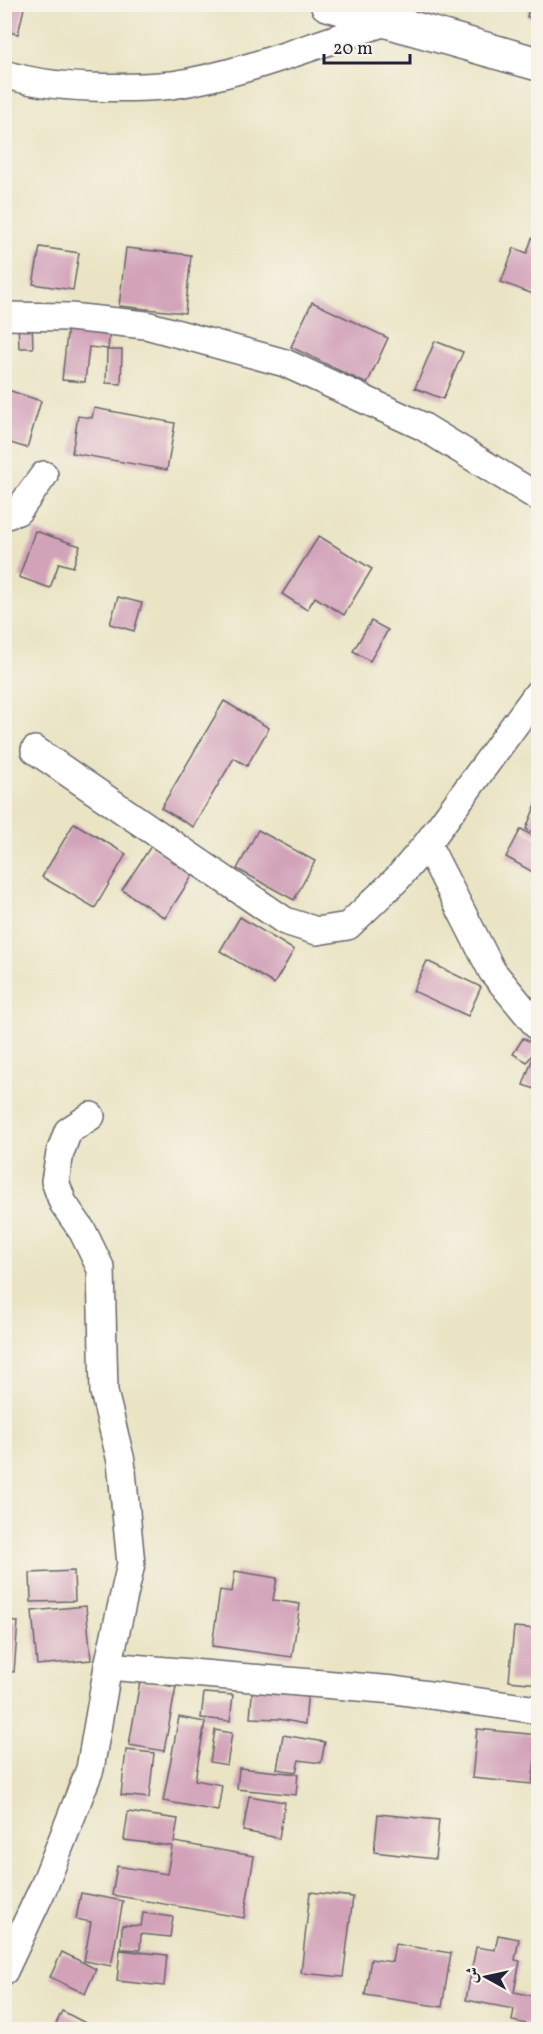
<svg xmlns="http://www.w3.org/2000/svg" width="543" height="2034" font-family="Vollkorn,Amiri,serif">
<rect width="100%" height="100%" fill="#f7f3e8"/>
<filter id="ink" filterUnits="userSpaceOnUse"><feTurbulence type="fractalNoise" baseFrequency=".0167" numOctaves="2"/><feDisplacementMap in="SourceGraphic" scale="12" xChannelSelector="R" yChannelSelector="G"/><feConvolveMatrix kernelMatrix="1 2 1 2 8 2 1 2 1" color-interpolation-filters="sRGB"/></filter>
<filter id="wash" filterUnits="userSpaceOnUse"><feTurbulence type="fractalNoise" baseFrequency=".008" numOctaves="4" result="noise"/><feDisplacementMap in="SourceGraphic" scale="24" xChannelSelector="R" yChannelSelector="G"/><feGaussianBlur stdDeviation="1.35" result="paint"/><feColorMatrix in="noise" values="0 0 0 0 0 0 0 0 0 0 0 0 0 0 0 0 0 1.4 0 .05"/><feComposite in="paint" operator="in"/></filter>
<g filter="url(#wash)">
<rect width="100%" height="100%" fill="#eae4c5"/>
<g id="blocks">
<g fill="#d2a2b9">
<path d="M4 4H25L18 34 4 31Z"/>
<path d="M530 4H538V19L527 17Z"/>
<path d="M532 238 538 240V296L501 282 514 248 527 253Z"/>
<path d="M40 247 79 253 73 290 33 284Z"/>
<path d="M126 248 191 255 185 313 119 306Z"/>
<path d="M312 302 388 338 367 384 291 347Z"/>
<path d="M32 319 33 348H19L18 320Z"/>
<path d="M68 325 110 330 108 349 89 347 85 382 62 380Z"/>
<path d="M435 341 463 352 443 399 415 388Z"/>
<path d="M107 350H122L121 384 106 383Z"/>
<path d="M5 389 41 401 27 448 4 441Z"/>
<path d="M94 408 175 423 167 470 72 453 78 416 92 418Z"/>
<path d="M35 531 80 546 73 567 59 563 50 588 19 577Z"/>
<path d="M319 536 372 569 344 615 315 597 307 610 282 594Z"/>
<path d="M118 597 142 603 134 631 110 624Z"/>
<path d="M371 621 388 630 370 661 353 651Z"/>
<path d="M224 701 269 728 247 766 234 758 193 827 161 808Z"/>
<path d="M538 799V835L526 829Z"/>
<path d="M74 823 126 854 95 908 42 877Z"/>
<path d="M521 829 538 839V875L506 857Z"/>
<path d="M258 830 315 861 294 900 237 869Z"/>
<path d="M151 846 193 875 165 918 122 890Z"/>
<path d="M240 917 294 950 274 984 220 951Z"/>
<path d="M427 961 481 987 468 1016 413 991Z"/>
<path d="M523 1038 538 1046V1090L523 1085 536 1049 527 1062 513 1054Z"/>
<path d="M74 1571 75 1601 31 1602 30 1573Z"/>
<path d="M235 1571 277 1578 273 1600 300 1604 292 1657 212 1646 220 1590 232 1592Z"/>
<path d="M86 1606 91 1660 37 1665 32 1611Z"/>
<path d="M4 1621 18 1622 14 1672 4 1671Z"/>
<path d="M514 1627 537 1629 535 1647H538V1684L509 1681Z"/>
<path d="M140 1681 176 1687 164 1751 129 1745Z"/>
<path d="M253 1684 308 1689 305 1724 279 1719 250 1718Z"/>
<path d="M204 1693 233 1695 230 1721 201 1718Z"/>
<path d="M179 1717 205 1722 195 1780 222 1785 218 1811 163 1801Z"/>
<path d="M477 1729 538 1735 532 1784 472 1778Z"/>
<path d="M215 1730 232 1733 227 1765 210 1762Z"/>
<path d="M283 1735 325 1742 321 1763 299 1760 296 1772 277 1769Z"/>
<path d="M126 1750 154 1753 149 1798 121 1795Z"/>
<path d="M239 1768 298 1774 296 1795 237 1789Z"/>
<path d="M249 1796 285 1802 279 1838 243 1831Z"/>
<path d="M128 1812 178 1819 174 1842 254 1856 244 1918 112 1895 117 1866 167 1874 172 1846 124 1840Z"/>
<path d="M378 1814 439 1820 435 1859 374 1852Z"/>
<path d="M310 1892 353 1897 343 1977 301 1973Z"/>
<path d="M81 1893 123 1901 111 1966 84 1961 91 1922 76 1919Z"/>
<path d="M143 1913 173 1917 170 1937 141 1934 140 1950 121 1949 122 1925 141 1926Z"/>
<path d="M498 1935 519 1939 515 1960 520 1961 514 1992 538 1997V2026L512 2021 514 2009 466 2000 476 1947 495 1950Z"/>
<path d="M395 1944 451 1953 442 2007 365 1995 371 1959 392 1962Z"/>
<path d="M120 1950 167 1955 164 1986 117 1981Z"/>
<path d="M62 1952 96 1969 85 1994 50 1977Z"/>
<path d="M62 2011 99 2030H53Z"/>
</g>
</g>
</g>
<g filter="url(#ink)">
<use href="#blocks" fill-opacity="0" stroke="#68666b" stroke-width="1.5"/>
<g fill="none" stroke-linecap="round" stroke-linejoin="round">
<g stroke="#68666b" stroke-width="30">
<g id="street">
<path d="M4 74C33 83 60 86 90 87 117 88 145 88 172 85 243 74 317 44 386 22"/>
<path d="M4 316 70 317 146 325 285 363 422 426 538 497"/>
<path d="M4 516 18 511 44 475"/>
<path d="M35 750 285 921 317 931 348 926 397 879 427 844 538 693"/>
<path d="M427 844 492 971 538 1027"/>
<path d="M108 1666 394 1690 538 1710"/>
<path d="M4 1971 44 1886 90 1769 108 1666 131 1564 121 1461 104 1392 101 1269 83 1232 63 1203 55 1181 60 1153 68 1131 91 1116"/>
</g>
</g>
<g stroke="#68666b" stroke-width="36">
<path id="secondary" d="M327 4 538 64"/>
</g>
<use href="#street" stroke="#fff" stroke-width="27"/>
<use href="#secondary" stroke="#fff" stroke-width="33"/>
</g>
</g>
<rect width="543" height="2034" fill="none" stroke="#f7f3e8" stroke-width="24"/>
<g transform="translate(486 1977) rotate(278)" stroke="#f7f3e8" stroke-width="4.5" paint-order="stroke">
<path d="M0-4.5L10 22L0 15L-10 22Z" fill="#22223b"/>
<text y="-9" font-size="16" font-weight="bold" text-anchor="middle" fill="#22223b">ش</text>
</g>
<path d="M324 54v9h86v-9" fill="none" stroke="#22223b" stroke-width="3"/>
<text x="333" y="54" font-size="18" fill="#22223b" stroke="#f7f3e8" stroke-width="4.5" paint-order="stroke">20 m</text>
</svg>
